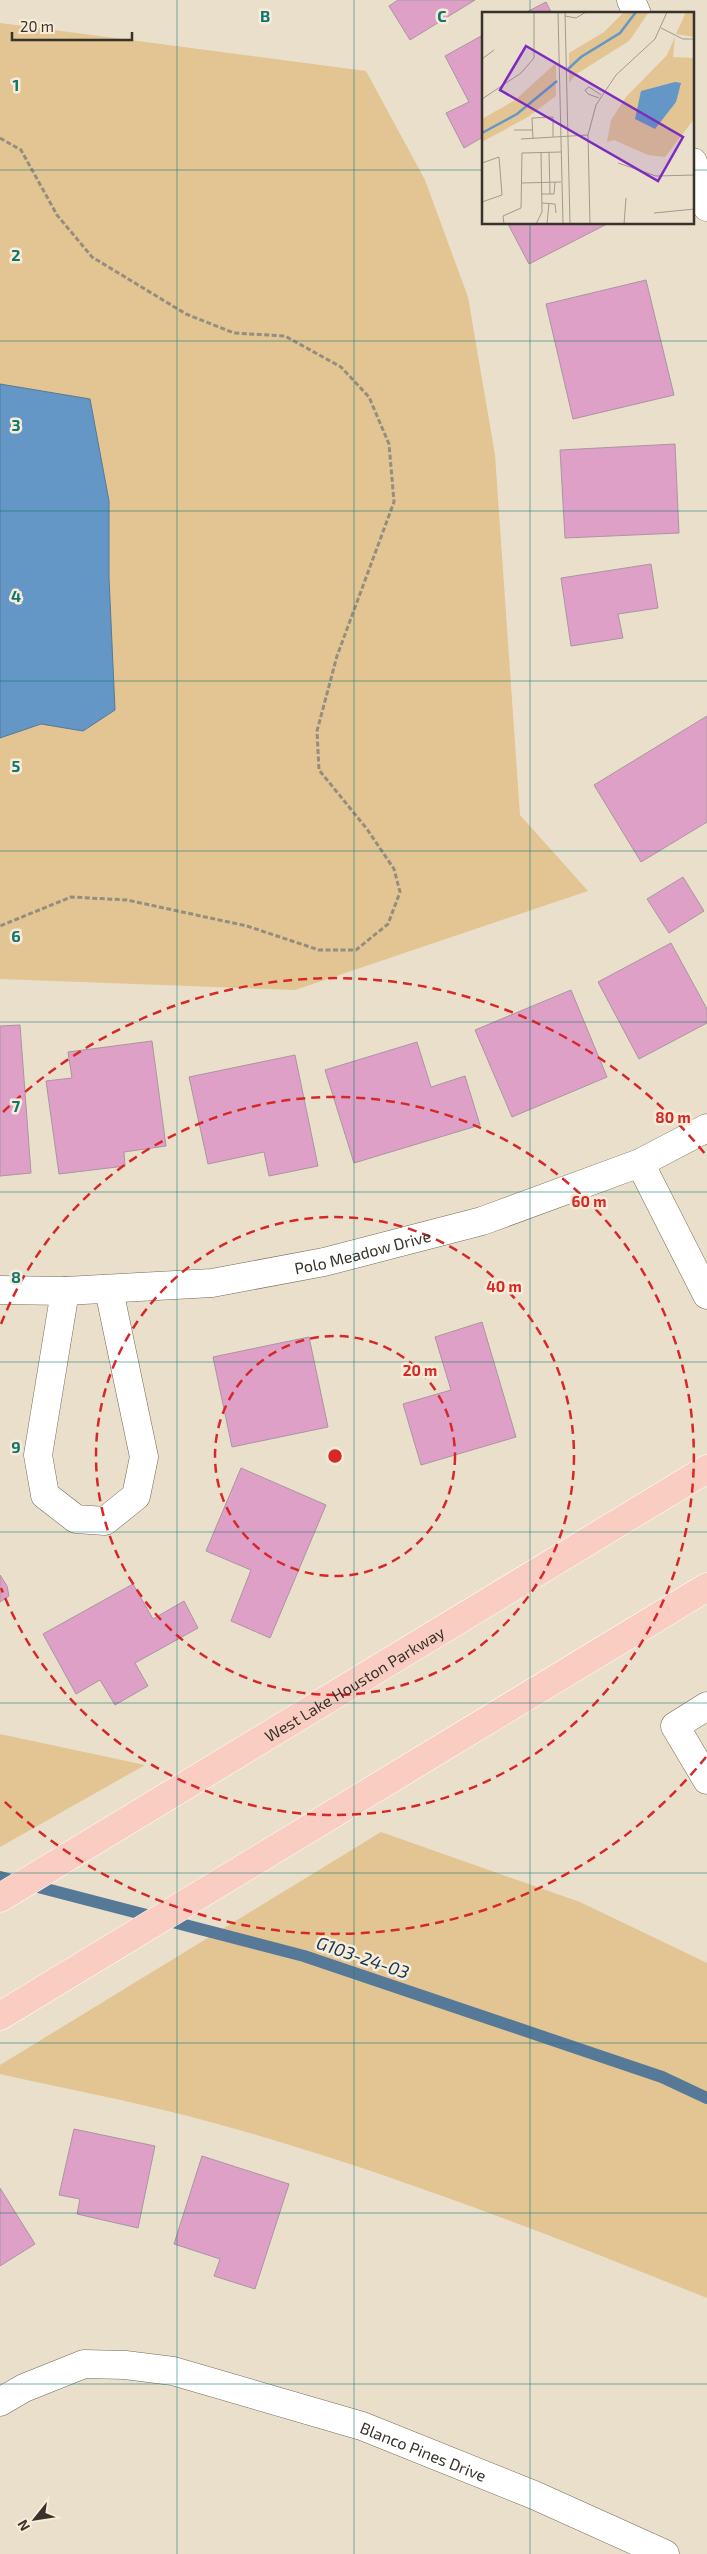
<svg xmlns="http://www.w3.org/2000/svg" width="707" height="2554" font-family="'Exo 2',sans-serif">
<rect width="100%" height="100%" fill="#eadfcb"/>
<g fill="#e2c592">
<path d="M0 23 366 71 425 180 468 297 495 455 520 815 588 891 295 990 0 979Z"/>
<path d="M0 1734 145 1765 0 1847Z"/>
<path d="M381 1832 580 1902 707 1963V2298C537 2230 365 2162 188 2116 126 2100 62 2088 0 2074V2065Z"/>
</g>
<path fill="#6497c6" stroke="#567998" d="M0 384 90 399 109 501V578L115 710 83 731 41 724 0 738Z"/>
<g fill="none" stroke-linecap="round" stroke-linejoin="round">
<path stroke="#567998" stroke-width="12" d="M0 1877 304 1956 662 2077 707 2098"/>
</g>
<g fill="#dfa0c7" stroke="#aa95a1">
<path d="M398 0H475L410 40 389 6Z"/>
<path d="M546 2 552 14H523Z"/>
<path d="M483 35V137L464 148 446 113 469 102 445 56Z"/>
<path d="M508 224H607L529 264Z"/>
<path d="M646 280 674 395 573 419 546 304Z"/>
<path d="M675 444 679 533 565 538 560 450Z"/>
<path d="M651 564 658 608 618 614 623 638 571 646 561 578Z"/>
<path d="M707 716V822L641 862 594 785Z"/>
<path d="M683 877 704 911 669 933 647 899Z"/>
<path d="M671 943 707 1009V1023L639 1059 598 982Z"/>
<path d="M571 990 607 1077 512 1117 475 1030Z"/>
<path d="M20 1025 31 1173 0 1176V1026Z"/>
<path d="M152 1041 166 1146 124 1152 125 1166 59 1174 46 1081 72 1078 68 1052Z"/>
<path d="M417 1042 431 1087 465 1076 480 1125 354 1163 325 1070Z"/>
<path d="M295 1055 318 1166 269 1176 264 1152 208 1164 189 1077Z"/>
<path d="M482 1322 516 1437 421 1465 403 1404 451 1390 435 1337Z"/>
<path d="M309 1337 328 1427 232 1447 213 1357Z"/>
<path d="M241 1468 326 1505 270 1638 231 1621 251 1570 206 1551Z"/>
<path d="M0 1575 7 1586 9 1596 0 1602Z"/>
<path d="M133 1584 153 1619 184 1601 198 1628 135 1663 148 1686 115 1705 100 1680 76 1694 43 1634Z"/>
<path d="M74 2129 155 2146 138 2228 77 2214 80 2199 59 2195Z"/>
<path d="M202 2156 289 2184 255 2289 214 2276 220 2259 174 2244Z"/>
<path d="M0 2188 35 2244 0 2266Z"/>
</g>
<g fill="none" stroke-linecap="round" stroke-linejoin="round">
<g stroke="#756b59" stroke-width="29">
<g id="minor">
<path d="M631 0 637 14"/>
<path d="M693 162 707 207"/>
<path d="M640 1163 707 1295"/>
<path id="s1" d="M0 1290 65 1291 212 1283 324 1262 482 1221 640 1163 707 1128"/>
<path d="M65 1291 38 1455 45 1495 76 1519 105 1521 136 1496 144 1457 109 1290"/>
<path d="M707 1706 675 1726 707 1780"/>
<path id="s2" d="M0 2402 24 2388 84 2364 125 2365 173 2371 362 2426 534 2495 665 2554"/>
</g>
</g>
<g stroke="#fff" stroke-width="29">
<g id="major">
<path id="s3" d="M0 1898 707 1469"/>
<path d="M0 2016 707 1587"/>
</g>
</g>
<path stroke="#958d7f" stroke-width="3" stroke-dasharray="5 2.5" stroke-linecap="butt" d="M0 138 21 150 57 215 92 257 186 314 234 333 285 336 341 367 369 397 389 444 394 502 337 656 317 731 319 770 367 829 394 869 400 892 388 924 356 950H319L247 926 127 900 71 897 0 926"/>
<use href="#minor" stroke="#fff" stroke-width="28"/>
<use href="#major" stroke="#facdc3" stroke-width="28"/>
</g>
<path fill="none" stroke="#0f766e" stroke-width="1" stroke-opacity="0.55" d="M177 0V2554M354 0V2554M530 0V14M0 170H483M693 170H707M530 224V2554M0 341H707M0 511H707M0 681H707M0 851H707M0 1022H707M0 1192H707M0 1362H707M0 1532H707M0 1703H707M0 1873H707M0 2043H707M0 2213H707M0 2384H707"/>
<g fill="none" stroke="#d62828" stroke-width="2.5" stroke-dasharray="9 6">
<circle cx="335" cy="1456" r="120"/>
<circle cx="335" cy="1456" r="239"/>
<path d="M1 1324A359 359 0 1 1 1 1588"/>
<path d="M706 1757A478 478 0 0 1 3 1800M3 1112A478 478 0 0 1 706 1155"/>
</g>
<g text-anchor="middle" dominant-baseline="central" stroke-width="5" stroke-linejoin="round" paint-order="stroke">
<g font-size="16" fill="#37332b" stroke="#f8ecd8">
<text stroke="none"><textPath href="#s1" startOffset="366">Polo Meadow Drive</textPath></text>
<text stroke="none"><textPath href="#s3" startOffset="414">West Lake Houston Parkway</textPath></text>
<text stroke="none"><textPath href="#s2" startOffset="445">Blanco Pines Drive</textPath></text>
</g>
<g font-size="18" font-style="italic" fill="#113859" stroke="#f8ecd8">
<text transform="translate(363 1957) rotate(19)">G103-24-03</text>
</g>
</g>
<g transform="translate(482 12)">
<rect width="212" height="212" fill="#eadfcb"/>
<path d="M142 0H167L147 29 96 61 87 71V41L122 20ZM204 0H212V25L194 22ZM193 25 191 45 212 46V107L183 145 166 143 132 128 125 130 129 108 144 85 185 43ZM74 51V84L46 105 0 130V107L33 88Z" fill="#e2c592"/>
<path d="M193 70 199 71 194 90 173 117 153 107 159 79Z" fill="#6497c6"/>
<path fill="none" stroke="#6497c6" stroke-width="2.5" d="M86 57 99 45 138 21 154 0M0 121 35 102 75 69"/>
<path fill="none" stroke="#a29a8b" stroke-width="1" d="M76 0 81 212M83 0 88 212M83 4 94 6 104 0M179 16 201 27H213M0 47 12 38M117 86 106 82 103 78 107 75 119 83M0 87 39 61 52 46V0M32 118H51M39 127 106 123M51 127 50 106 71 105V125M67 140 68 182M0 151 17 145 20 183 0 190M136 151 174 164 213 163M39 171 79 170M59 182H72L73 170M60 191 73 192 74 201M172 201 213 197M22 212 21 204 39 196 40 141 79 140M54 212 60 200 59 140M65 212 67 191M108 212 106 123 114 93 134 63 173 27 185 0M142 212 144 186"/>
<path fill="#7b2cbf" fill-opacity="0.15" stroke="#7b2cbf" stroke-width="2.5" d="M44 34 201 125 176 169 18 78Z"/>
<rect width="212" height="212" fill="none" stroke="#37332b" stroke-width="2.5"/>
</g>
<g font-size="16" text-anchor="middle" font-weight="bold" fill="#0f766e" stroke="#f8ecd8" stroke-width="5" stroke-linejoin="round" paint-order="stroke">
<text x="265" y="22">B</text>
<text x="442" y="22">C</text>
<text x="16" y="91">1</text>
<text x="16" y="261">2</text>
<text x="16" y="431">3</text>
<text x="16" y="602">4</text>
<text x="16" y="772">5</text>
<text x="16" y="942">6</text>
<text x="16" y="1112">7</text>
<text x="16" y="1283">8</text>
<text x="16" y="1453">9</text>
</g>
<circle cx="335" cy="1456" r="8" fill="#d62828" stroke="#f8ecd8" stroke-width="2.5"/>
<g font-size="15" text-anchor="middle" font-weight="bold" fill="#d62828" stroke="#f8ecd8" stroke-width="5" stroke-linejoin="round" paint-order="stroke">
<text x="673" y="1123">80 m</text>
<text x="589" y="1207">60 m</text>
<text x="504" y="1292">40 m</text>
<text x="420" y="1376">20 m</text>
</g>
<g transform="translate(35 2519) rotate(240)" stroke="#f8ecd8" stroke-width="4" paint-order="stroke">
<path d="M0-4L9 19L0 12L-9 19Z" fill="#37332b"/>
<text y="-8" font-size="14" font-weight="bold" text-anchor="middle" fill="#37332b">N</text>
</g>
<path d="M12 32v8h120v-8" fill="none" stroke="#37332b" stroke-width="2.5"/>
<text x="20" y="32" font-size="15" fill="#37332b" stroke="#f8ecd8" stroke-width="4" paint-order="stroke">20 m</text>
</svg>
